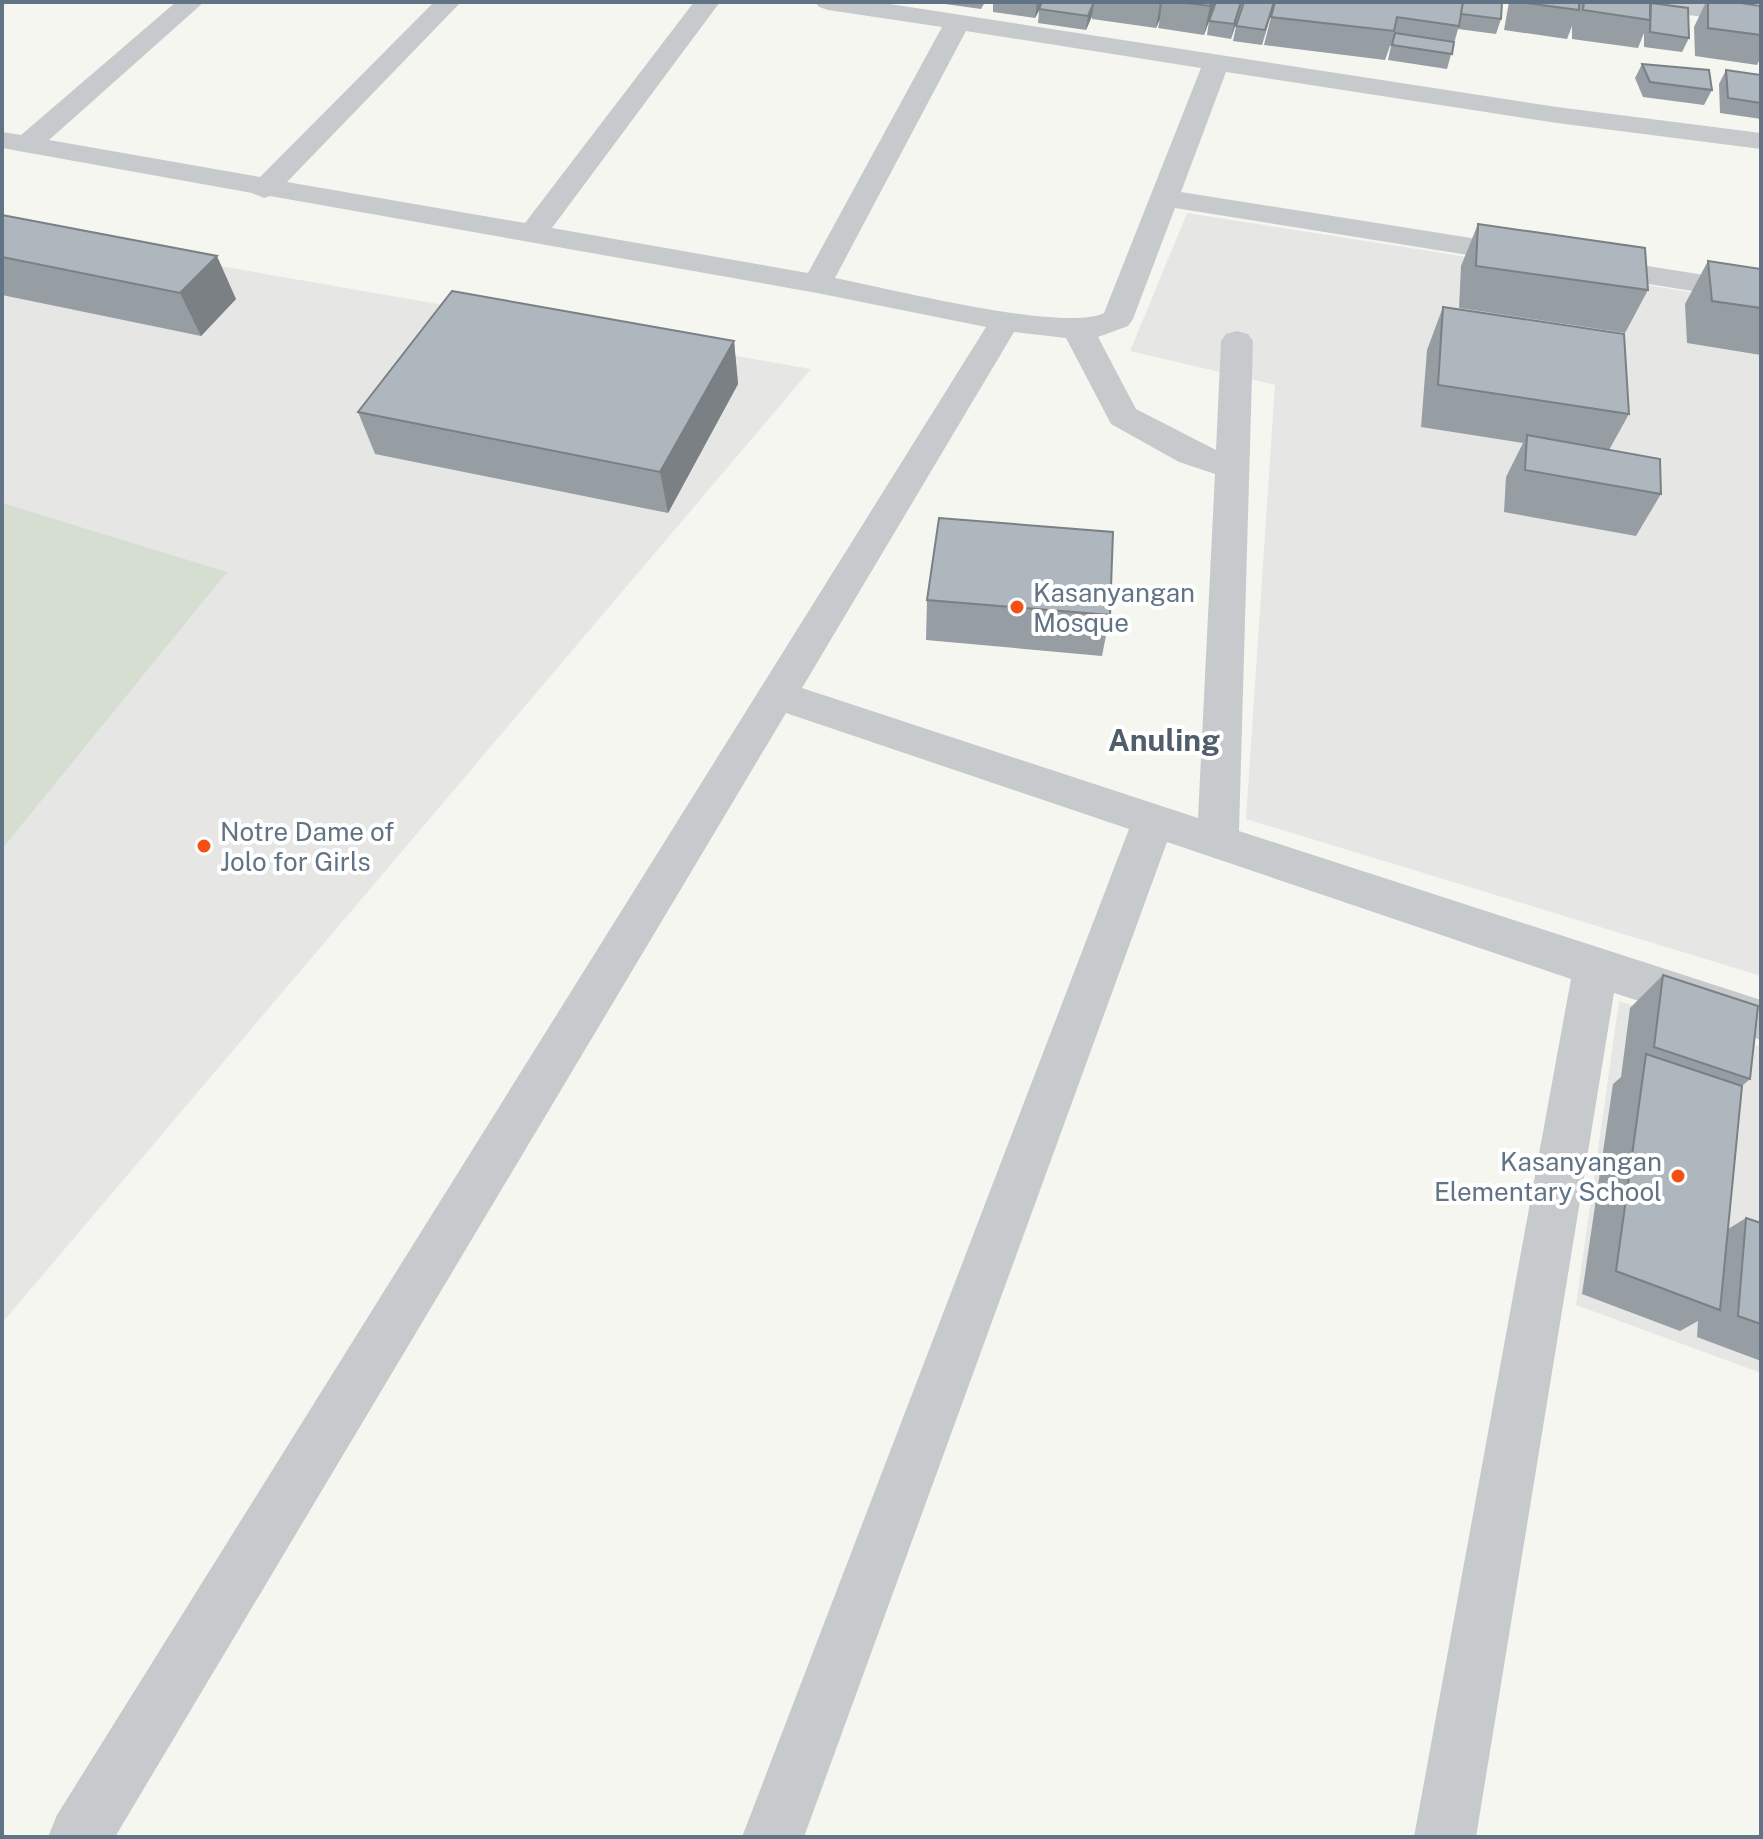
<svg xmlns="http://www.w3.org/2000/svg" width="1763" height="1839" font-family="'Public Sans',sans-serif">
<rect width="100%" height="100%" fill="#f6f6f1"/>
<g fill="#e6e7e5">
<path d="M1187 213 1761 303V976L1246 819 1275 385 1130 351Z"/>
<path d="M2 228 811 369 2 1323Z"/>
<path d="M1619 1001 1761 1047V1373L1576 1305Z"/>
</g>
<path fill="#d6ded2" d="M2 503 227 572 2 849Z"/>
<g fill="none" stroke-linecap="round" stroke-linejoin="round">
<g fill="#c7cacd" fill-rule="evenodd">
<path d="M176 2H204L49 140 260 177 434 2H461L287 182 525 223 694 2H720L552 228 808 273 942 27 828 10 819 7 815 2H877L1557 107 1761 133V149L1557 123 1226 72 1181 192 1761 284V302L1175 208 1133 319 1128 326 1098 337 1136 409 1216 450 1221 341 1226 334 1237 331 1248 334 1253 341 1239 831 1761 1000V1040L1614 993 1476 1837H1414L1571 979 1167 842 804 1837H742L1129 829 786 713 115 1837H48L57 1815 986 327 817 293 270 196 264 198 252 193 2 148V132L21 135ZM966 31 1201 68 1104 313C1064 333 887 288 835 278ZM1014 332 1066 338 1111 424 1179 462 1215 474 1198 818 802 688Z"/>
<path d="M1635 2H1709L1761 8V24L1648 10 1639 7Z"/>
</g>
</g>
<g fill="#969da3">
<path d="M931 2H985L981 9Z"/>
<path d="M993 2H1216L1204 35 1158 28 1160 19 1156 28 1092 19V16L1086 30 1038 23 1039 11 1035 18 993 12Z"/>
<path d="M1243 2 1231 39 1207 35 1209 21Z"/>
<path d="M1502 2 1501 19 1496 34 1458 29 1447 69 1388 60 1391 46H1390L1385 60 1264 45 1271 17Z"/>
<path d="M1509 2H1650L1689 38 1682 52 1644 47V33L1638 48 1572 39V26L1567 39 1504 30Z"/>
<path d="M1706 2H1734L1761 6V71L1760 59 1757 65 1695 56 1694 27Z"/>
<path d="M1273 9 1262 45 1233 41 1236 26Z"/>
<path d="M1642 64 1712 90 1704 105 1643 97 1635 78Z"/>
<path d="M1726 70 1761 75V119L1720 113 1719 84Z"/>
<path d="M2 215 236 299 201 336 2 295Z"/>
<path d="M1478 224 1648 290 1625 333 1459 308 1461 266Z"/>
<path d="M1708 261 1761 269V355L1687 343 1685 304Z"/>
<path d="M1443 307 1629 414 1609 450 1661 494 1636 536 1504 512 1506 477 1523 443 1421 427 1427 350Z"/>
<path d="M734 341 738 384 668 513 375 454 358 412Z"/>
<path d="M927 600 1110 615 1102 656 926 640Z"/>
<path d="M1663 975 1750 1079 1742 1086 1728 1229 1746 1218 1761 1223V1361L1697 1337 1698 1321 1680 1331 1582 1294 1613 1084 1621 1077 1630 1008Z"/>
</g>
<g fill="#7a8084">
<path d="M1037 2H1042V4L1035 18Z"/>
<path d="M1094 2 1092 16 1086 30 1088 16Z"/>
<path d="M1160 2H1162L1160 19 1156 28Z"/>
<path d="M1211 2H1216L1204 35 1210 6Z"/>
<path d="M1241 2H1243L1242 3 1231 39 1234 24Z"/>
<path d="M217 256 236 299 201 336 180 293Z"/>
<path d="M734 341 738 384 668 513 660 472Z"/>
</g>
<g fill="#aeb7bd" stroke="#7a8084" stroke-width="2">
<path d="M1042 2H1094L1088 16 1039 9Z"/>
<path d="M1179 2H1211L1210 6Z"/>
<path d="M1216 2H1241L1234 24 1209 21Z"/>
<path d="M1244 2H1274L1265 30 1236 26Z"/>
<path d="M1275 2H1463L1459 26 1397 17 1394 31 1271 17Z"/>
<path d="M1463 2H1502L1501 19 1461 14Z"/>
<path d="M1518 2H1579V10Z"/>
<path d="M1584 2H1650V20L1583 10Z"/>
<path d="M1708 2H1734L1761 6V35L1708 28Z"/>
<path d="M1651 3 1688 8 1689 38 1650 32Z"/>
<path d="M1395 33 1454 42 1452 54 1392 45Z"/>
<path d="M1642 64 1709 70 1712 90 1650 82Z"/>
<path d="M1726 70 1761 75V103L1728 98Z"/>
<path d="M2 215 217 256 180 293 2 257Z"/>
<path d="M1478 224 1645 248 1648 290 1476 266Z"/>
<path d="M1708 261 1761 269V308L1712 301Z"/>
<path d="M452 291 734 341 660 472 358 412Z"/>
<path d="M1443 307 1624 334 1629 414 1438 385Z"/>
<path d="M1527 435 1660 459 1661 494 1525 470Z"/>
<path d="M939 518 1113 532 1110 615 927 600Z"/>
<path d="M1663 975 1758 1006 1750 1079 1654 1047Z"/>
<path d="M1646 1054 1742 1086 1720 1310 1616 1271Z"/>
<path d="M1746 1218 1761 1223V1324L1738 1316Z"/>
</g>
<g fill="#f54f11" stroke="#fff" stroke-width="3">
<circle cx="1017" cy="607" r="8"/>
<circle cx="204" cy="846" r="8"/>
<circle cx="1678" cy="1176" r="8"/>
</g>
<g text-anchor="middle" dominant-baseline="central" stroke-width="8" stroke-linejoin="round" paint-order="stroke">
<g font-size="26" fill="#617486" stroke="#fff" text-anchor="start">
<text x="1033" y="592">Kasanyangan<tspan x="1033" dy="30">Mosque</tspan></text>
<text x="220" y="831">Notre Dame of<tspan x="220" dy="30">Jolo for Girls</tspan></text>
<text x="1662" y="1161" text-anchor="end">Kasanyangan<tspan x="1662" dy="30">Elementary School</tspan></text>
</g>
<g font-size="30" font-weight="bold" fill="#505d6a" stroke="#fff">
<text x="1164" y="740">Anuling</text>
</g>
</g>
<rect width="1763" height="1839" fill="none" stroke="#617486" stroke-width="8"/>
</svg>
